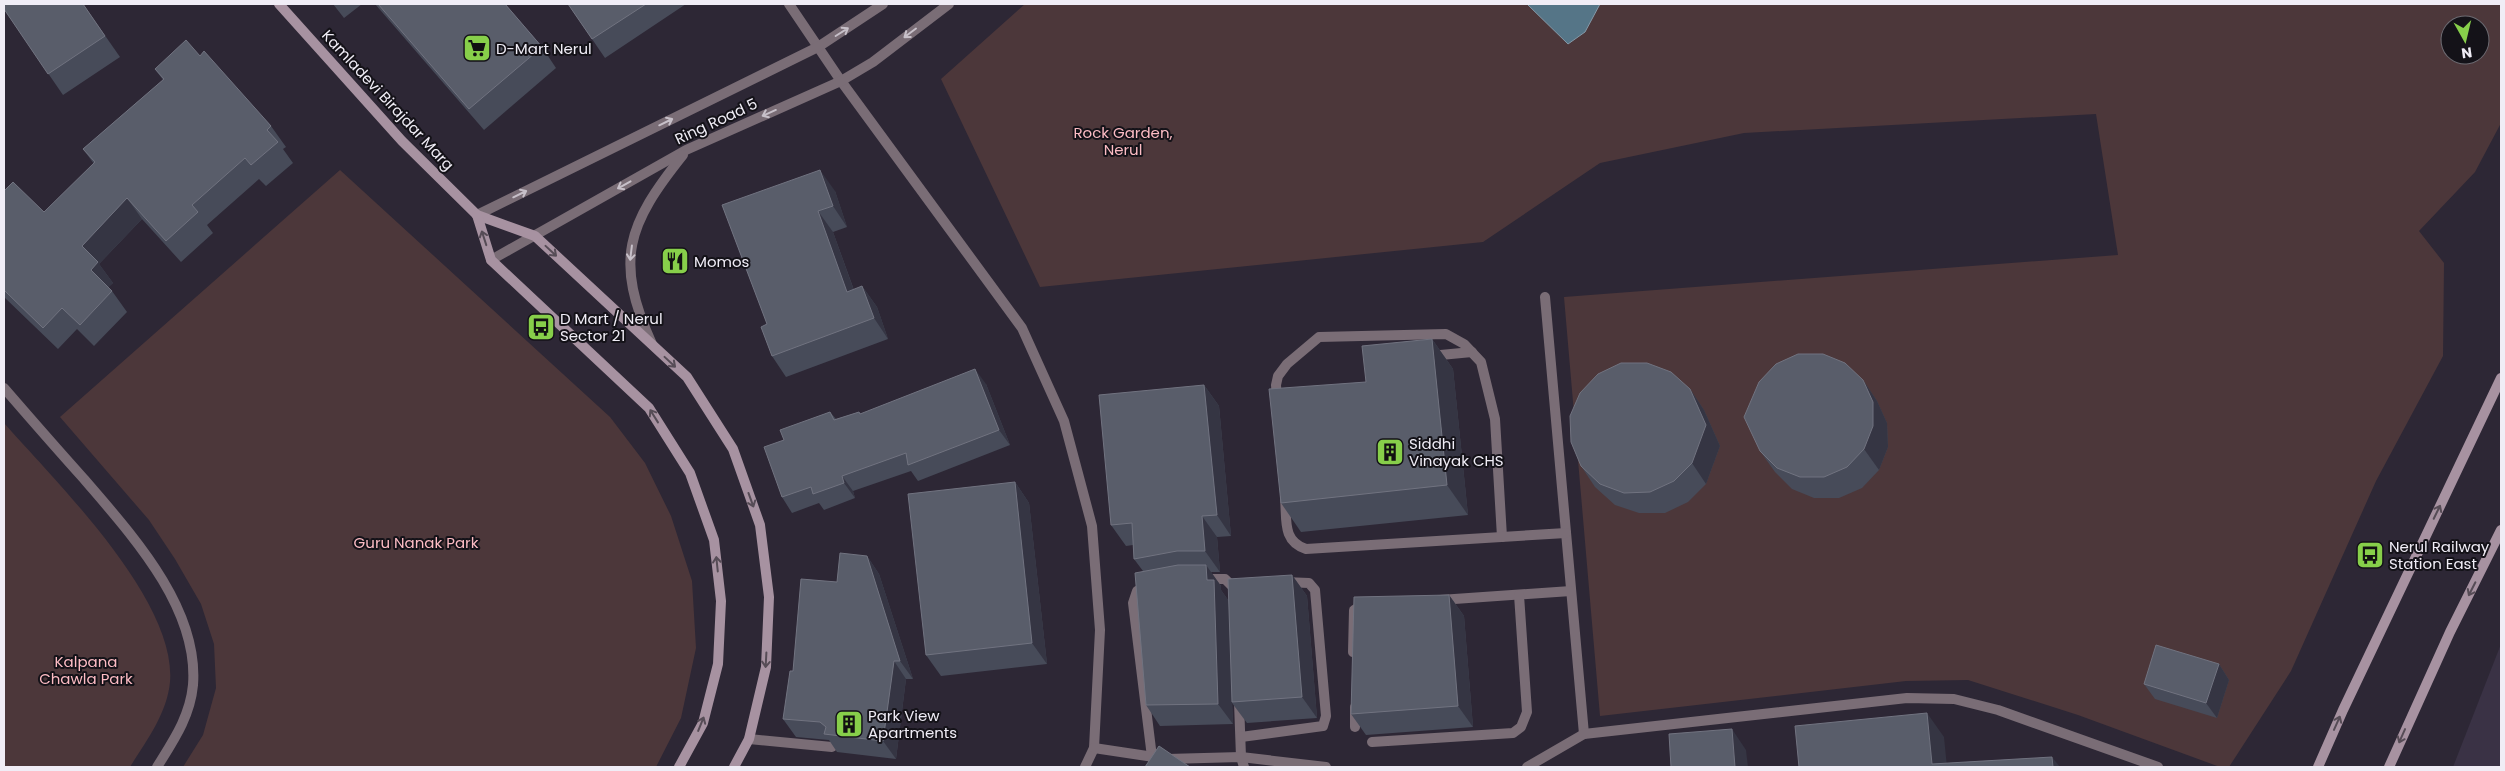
<svg xmlns="http://www.w3.org/2000/svg" width="2505" height="771" font-family="Poppins,sans-serif">
<rect width="100%" height="100%" fill="#2d2735"/>
<path fill="#3a3245" d="M2501 644V767H2453Z"/>
<g fill="#4c373a" fill-rule="evenodd">
<path d="M1025 4H2501V123L2475 172 2419 231 2444 263 2443 356 2376 481 2291 671 2229 767H2220L2078 715 1968 680 1906 681 1600 716 1564 297 2118 255 2096 114 1744 133 1600 163 1483 242 1040 287 941 79ZM2450 25H2480V55H2450Z"/>
<path d="M340 170 610 417 645 463 671 516 692 581 696 648 681 718 656 767H183L203 735 216 688 214 644 201 604 175 559 149 520 60 417Z"/>
<path d="M4 423C56 482 177 600 170 682 167 714 146 741 130 767H4Z"/>
</g>
<path fill="#557587" stroke="#8499a8" d="M1527 4H1600L1585 32 1568 44Z"/>
<g fill="none" stroke-linecap="round" stroke-linejoin="round">
<g stroke="#7a6d76" stroke-width="10">
<path d="M789 4 841 81 1022 328 1064 421 1092 526 1100 630 1094 748 1085 767"/>
<path d="M477 215 818 47 883 4"/>
<path d="M491 260 686 150 841 81 873 62 949 4"/>
<path d="M1545 297 1584 734"/>
<path d="M652 344C614 260 627 225 683 155"/>
<path d="M1430 356 1472 352"/>
<path d="M4 388C30 418 57 449 84 479 131 534 199 607 193 685 190 717 173 741 157 767"/>
<path d="M1277 401 1276 385 1278 376 1287 364 1319 337 1446 334 1464 344 1481 362 1495 419 1502 537"/>
<path d="M1285 498C1287 520 1282 541 1306 549L1566 533"/>
<path d="M1204 579H1225L1235 589 1238 588"/>
<path d="M1149 585 1137 591 1133 603 1152 757"/>
<path d="M1440 600 1571 591"/>
<path d="M1353 652 1354 610 1361 606"/>
<path d="M1239 702 1241 757 1244 767"/>
<path d="M1355 707V727"/>
<path d="M1241 737 1323 726 1326 716 1315 590 1309 583 1284 582"/>
<path d="M749 739 832 747"/>
<path d="M1372 742 1513 733 1521 727 1527 712 1519 595"/>
<path d="M1094 748 1167 759 1241 757 1326 767"/>
<path d="M1527 767 1584 734 1907 698 1954 699 1998 710 2158 767"/>
</g>
<g stroke="#a792a1" stroke-width="10">
<path d="M279 4 402 141 477 215 535 236 687 377 733 449 760 525 769 597 766 667 749 739 734 767"/>
<path d="M477 215 491 260 649 408 690 473 714 540 721 601 718 664 703 723 679 767"/>
<path d="M2318 767 2343 710 2501 378"/>
<path d="M2389 767 2450 632 2501 530"/>
</g>
</g>
<g fill="#474b59">
<path d="M83 4 120 57 63 95 4 9Z"/>
<path d="M333 4H362L344 18Z"/>
<path d="M375 4H505L542 47 556 68 484 130Z"/>
<path d="M568 4H686L605 58Z"/>
<path d="M200 56 271 126 286 147 283 149 293 163 266 186 259 179 207 225 213 233 181 262 142 219 99 264 113 283 108 287 112 291 127 312 94 346 77 329 58 349 4 297V191L44 212 94 164 83 149 163 80 155 69Z"/>
<path d="M835 191 847 227 833 232 854 290 862 286 877 307 888 339 786 377 772 356 767 324 722 205Z"/>
<path d="M1432 339 1453 369 1468 515 1301 532 1281 503 1366 382Z"/>
<path d="M1863 380 1877 401 1887 423 1888 447 1879 470 1862 488 1839 498H1814L1792 489 1775 472 1760 451Z"/>
<path d="M986 384 1010 445 918 481 911 471 853 491 855 498 824 510 819 503 792 513 782 497 784 440 830 412 836 419 859 412 861 414Z"/>
<path d="M1204 385 1219 406 1231 536 1217 537 1220 572H1211L1221 586V590L1228 600 1292 575 1307 596 1317 718 1247 723 1232 703 1233 724 1160 726 1146 705 1143 571 1134 559 1133 545 1126 546 1111 525Z"/>
<path d="M1690 389 1704 410 1720 446 1706 484 1688 502 1665 513H1639L1615 505 1595 487 1581 466Z"/>
<path d="M1015 482 1029 503 1047 664 941 676 926 655Z"/>
<path d="M867 556 879 574 913 679H906L896 759 837 752 829 740 796 737 783 719 793 671 837 582Z"/>
<path d="M1449 595 1464 616 1473 727 1366 735 1351 714Z"/>
<path d="M2219 664 2229 680 2217 718 2155 699 2144 684Z"/>
</g>
<g fill="#353543">
<path d="M820 170 835 191 847 227 833 206Z"/>
<path d="M127 198 142 219 99 264 113 283 105 291 91 270 82 246Z"/>
<path d="M818 211 833 232 862 313 847 292Z"/>
<path d="M862 286 877 307 888 339 874 318Z"/>
<path d="M1432 339 1453 369 1468 515 1447 485Z"/>
<path d="M975 369 986 384 1010 445 999 430Z"/>
<path d="M1863 380 1877 401 1887 423 1888 447 1879 470 1864 449Z"/>
<path d="M1204 385 1219 406 1231 536 1217 515Z"/>
<path d="M1690 389 1704 410 1720 446 1706 484 1692 463Z"/>
<path d="M842 476 853 491 855 498 844 483Z"/>
<path d="M1015 482 1029 503 1047 664 1032 643Z"/>
<path d="M1202 516 1217 537 1220 572 1205 551Z"/>
<path d="M867 556 879 574 913 679 900 661Z"/>
<path d="M1206 565 1221 586V590L1229 601 1233 724 1218 704Z"/>
<path d="M1292 575 1307 596 1317 718 1302 697Z"/>
<path d="M1449 595 1464 616 1473 727 1458 706Z"/>
<path d="M894 661 906 679 896 759 883 741Z"/>
<path d="M2219 664 2229 680 2217 718 2206 703Z"/>
<path d="M1927 713 1944 737 1947 767 1932 764Z"/>
<path d="M1732 729 1746 750 1748 767H1735Z"/>
<path d="M2052 757 2060 767H2053Z"/>
</g>
<g fill="#595d6a" stroke="#717380">
<path d="M4 4H83L105 36 48 74 4 9Z"/>
<path d="M378 4H505L542 47 469 109Z"/>
<path d="M568 4H646L592 39Z"/>
<path d="M186 40 200 56 204 51 271 126 267 130 278 142 251 165 245 158 192 205 198 212 166 241 127 198 82 246 98 262 91 270 112 291 80 325 62 308 43 328 4 290V191L13 182 44 212 95 162 83 149 164 79 155 69Z"/>
<path d="M820 170 833 206 818 211 847 292 862 286 874 318 772 356 761 327 767 324 722 205Z"/>
<path d="M1432 339 1447 485 1281 503 1269 389 1366 382 1362 346Z"/>
<path d="M1798 354H1823L1845 363 1863 380 1873 402V426L1864 449 1847 467 1824 477H1800L1777 468 1760 451 1744 417 1759 382 1776 364Z"/>
<path d="M1621 363H1647L1671 372 1690 389 1706 425 1692 463 1674 481 1650 492 1624 493 1600 484 1581 466 1571 442 1570 416 1580 393 1598 374Z"/>
<path d="M975 369 999 430 908 465 906 453 842 476 844 483 813 494 811 487 782 497 764 447 784 440 780 430 830 412 834 420 859 412 860 414Z"/>
<path d="M1204 385 1217 515 1202 516 1205 551H1177L1134 559 1132 523 1111 525 1099 395Z"/>
<path d="M1015 482 1032 643 926 655 908 494Z"/>
<path d="M840 553 867 556 900 661H894L883 741 824 734 826 727 820 722 783 719 790 671H793L801 579 837 582Z"/>
<path d="M1178 565H1206L1207 580H1214L1218 704 1146 705 1135 573Z"/>
<path d="M1292 575 1302 697 1232 702 1228 579Z"/>
<path d="M1449 595 1458 706 1351 714 1354 597Z"/>
<path d="M2156 645 2219 664 2206 703 2144 684Z"/>
<path d="M1927 713 1932 764 2052 757 2053 767H1799L1795 726Z"/>
<path d="M1732 729 1735 767H1671L1669 734Z"/>
<path d="M1159 746 1190 767H1145Z"/>
</g>
<defs><path id="oneway-shaft" d="M-6 0H5M1.5-3L5.5 0L1.5 3" fill="none" stroke-width="1.6" stroke-linecap="round" stroke-linejoin="round" transform="scale(1.25)"/></defs>
<g stroke="#c7c0c9">
<use href="#oneway-shaft" transform="translate(842 32) rotate(-32)"/>
<use href="#oneway-shaft" transform="translate(910 33) rotate(143)"/>
<use href="#oneway-shaft" transform="translate(769 113) rotate(156)"/>
<use href="#oneway-shaft" transform="translate(666 122) rotate(-26)"/>
<use href="#oneway-shaft" transform="translate(624 185) rotate(151)"/>
<use href="#oneway-shaft" transform="translate(520 194) rotate(-26)"/>
<use href="#oneway-shaft" transform="translate(631 253) rotate(97)"/>
</g>
<g stroke="#564c56">
<use href="#oneway-shaft" transform="translate(484 238) rotate(-108)"/>
<use href="#oneway-shaft" transform="translate(551 251) rotate(43)"/>
<use href="#oneway-shaft" transform="translate(670 362) rotate(43)"/>
<use href="#oneway-shaft" transform="translate(654 416) rotate(-122)"/>
<use href="#oneway-shaft" transform="translate(751 500) rotate(70)"/>
<use href="#oneway-shaft" transform="translate(2437 512) rotate(-64)"/>
<use href="#oneway-shaft" transform="translate(717 564) rotate(-96)"/>
<use href="#oneway-shaft" transform="translate(2472 589) rotate(117)"/>
<use href="#oneway-shaft" transform="translate(766 660) rotate(93)"/>
<use href="#oneway-shaft" transform="translate(2337 723) rotate(-66)"/>
<use href="#oneway-shaft" transform="translate(701 724) rotate(-68)"/>
<use href="#oneway-shaft" transform="translate(2402 736) rotate(114)"/>
</g>
<defs>
<g id="supermarket-square" transform="scale(1.4375)"><rect x="-9" y="-9" width="18" height="18" rx="4" fill="#87cf4a" stroke="#141218"/><path d="M-6-5.5h2.5l.6 2H6L4.5 2H-2.5L-4.4-4H-6ZM-1.5 3.2a1.3 1.3 0 1 0 .1 0ZM3 3.2a1.3 1.3 0 1 0 .1 0Z" fill="#111"/></g>
<g id="restaurant-square" transform="scale(1.4375)"><rect x="-9" y="-9" width="18" height="18" rx="4" fill="#87cf4a" stroke="#141218"/><path d="M-5-6h1v4h1v-4h1v4h1v-4h1v5L-1.5 .5V6h-2V.5L-5-1ZM5-6V6H3V1.5H1.5Q1.5-4 5-6Z" fill="#111"/></g>
<g id="bus-square" transform="scale(1.4375)"><rect x="-9" y="-9" width="18" height="18" rx="4" fill="#87cf4a" stroke="#141218"/><path d="M-5-6H5V4H4V6H2V4H-2V6H-4V4H-5ZM-3.5-4V0h7V-4ZM-3.5 1.2v1.5H-2V1.2ZM2 1.2v1.5H3.5V1.2Z" fill="#111"/></g>
<g id="building-square" transform="scale(1.4375)"><rect x="-9" y="-9" width="18" height="18" rx="4" fill="#87cf4a" stroke="#141218"/><path d="M-4-6H4V6H1V3H-1V6H-4ZM-2.5-4.3h1.7v1.8h-1.7ZM.8-4.3h1.7v1.8H.8ZM-2.5-1h1.7V.8h-1.7ZM.8-1h1.7V.8H.8Z" fill="#111"/></g>
</defs>
<g fill-rule="evenodd">
<use href="#supermarket-square" x="477" y="48"/>
<use href="#restaurant-square" x="675" y="261"/>
<use href="#bus-square" x="541" y="327"/>
<use href="#building-square" x="1390" y="452"/>
<use href="#bus-square" x="2370" y="555"/>
<use href="#building-square" x="849" y="724"/>
</g>
<g text-anchor="middle" dominant-baseline="central" stroke-width="4" stroke-linejoin="round" paint-order="stroke">
<g font-size="15" fill="#f0edf6" stroke="#141218" text-anchor="start">
<text x="496" y="48">D-Mart Nerul</text>
<text x="694" y="261">Momos</text>
<text x="560" y="318">D Mart / Nerul<tspan x="560" dy="17">Sector 21</tspan></text>
<text x="1409" y="443">Siddhi<tspan x="1409" dy="17">Vinayak CHS</tspan></text>
<text x="2389" y="546">Nerul Railway<tspan x="2389" dy="17">Station East</tspan></text>
<text x="868" y="715">Park View<tspan x="868" dy="17">Apartments</tspan></text>
</g>
<g font-size="15" fill="#f0edf6" stroke="#141218">
<text transform="translate(388 100) rotate(47)">Kamladevi Birajdar Marg</text>
<text transform="translate(716 121) rotate(-25)">Ring Road 5</text>
</g>
<g font-size="15" fill="#fdbcc4" stroke="#141218">
<text x="1123" y="132">Rock Garden,<tspan x="1123" dy="17">Nerul</tspan></text>
<text x="416" y="542">Guru Nanak Park</text>
<text x="86" y="661">Kalpana<tspan x="86" dy="17">Chawla Park</tspan></text>
</g>
</g>
<rect width="2505" height="771" fill="none" stroke="#f0edf6" stroke-width="10"/>
<g transform="translate(2465 40) rotate(172)"><circle r="24" fill="#141218" stroke="#6c6a71"/>
<path d="M0-4L9 19L0 12L-9 19Z" fill="#87cf4a"/>
<text y="-8" font-size="14" font-weight="bold" text-anchor="middle" fill="#f0edf6">N</text>
</g>
</svg>
